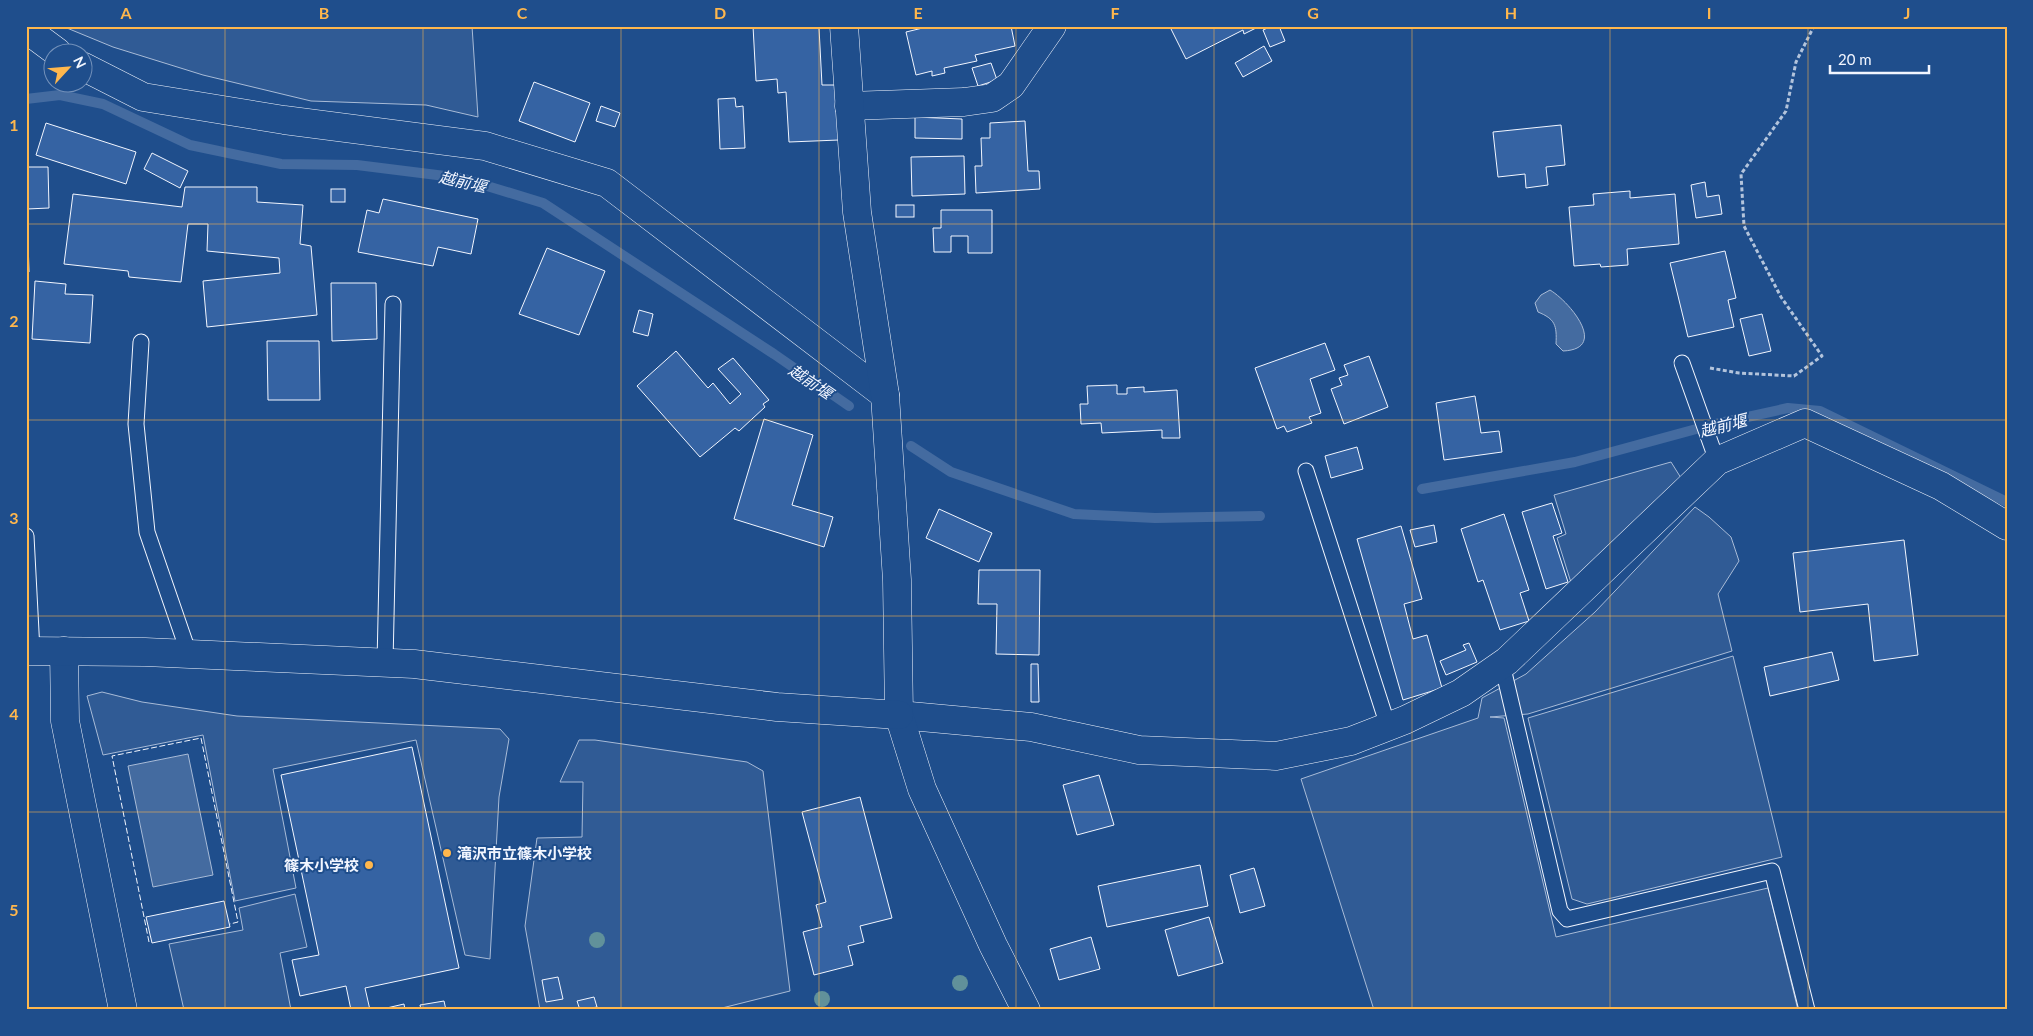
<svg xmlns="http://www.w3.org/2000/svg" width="2033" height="1036" font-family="Lato,'Noto Sans JP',sans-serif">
<rect width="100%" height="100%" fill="#1f4e8c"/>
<g fill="#305b95" stroke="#a8bbd7">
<path d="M62 26H472L478 117 426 105 311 101 203 75 113 47Z"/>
<path d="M1671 462 1681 478 1573 589 1557 538 1566 534 1554 495Z"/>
<path d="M1695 507 1709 517 1731 537 1739 561 1718 594 1732 651 1528 714 1490 717 1504 718 1556 937 1768 888 1798 1010H1374L1301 779 1478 718 1482 698 1526 674 1595 612Z"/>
<path d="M1733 656 1782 857 1587 904 1572 899 1528 718Z"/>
<path d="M102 692 142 702 237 716 500 729 509 739 499 797 490 959 465 955 416 740 273 769 296 888 235 901 203 735 103 755 87 696Z"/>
<path d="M579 740H595L747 762 763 771 790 991 714 1010H540L525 926 537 838 582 837 583 782H560Z"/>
<path d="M295 894 307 947 280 953 291 1010H184L169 944 243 930 239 908Z"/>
</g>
<g fill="#446ba0" stroke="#a8bbd7">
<path d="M1550 290C1570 302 1609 349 1563 351L1556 344C1557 325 1555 319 1538 312L1535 303 1541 295Z"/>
<path d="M188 754 213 875 153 887 128 766Z"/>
</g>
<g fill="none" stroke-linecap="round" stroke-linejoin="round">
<g stroke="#446ba0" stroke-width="10">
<path d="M26 99 60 95 103 104 190 145 281 164 357 165 461 178 543 203 774 354 849 406"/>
<path d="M911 446 951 472 1074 514 1155 518 1260 516"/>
<path d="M1422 489 1575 462 1711 425 1788 408 1820 411 2007 502"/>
</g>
</g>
<g fill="#3563a3" stroke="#f2f6ff">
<path d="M753 26 819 28 822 85H836L839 140 789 142 786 92 778 93 777 79 756 81Z"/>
<path d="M931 26H1011L1015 46 975 55 977 61 944 68 945 73 932 76V71L916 75 906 32Z"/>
<path d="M1175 26H1260L1244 34 1243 30 1186 59 1171 29Z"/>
<path d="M1272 26H1279L1285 41 1270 47 1263 30Z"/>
<path d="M1264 46 1272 61 1243 77 1235 63Z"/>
<path d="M991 63 997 80 978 86 972 68Z"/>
<path d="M534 82 590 103 575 142 519 121Z"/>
<path d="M735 98 736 107 743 106 745 148 720 149 718 99Z"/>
<path d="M601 106 620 113 615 127 596 121Z"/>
<path d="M915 117 962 119V139L915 138Z"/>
<path d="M1025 121 1028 171H1039L1040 189 976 193 975 166H982L981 138H990V123Z"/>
<path d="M46 123 136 152 126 184 36 155Z"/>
<path d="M1561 125 1565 165 1546 167 1548 185 1526 188 1525 174 1498 177 1493 132Z"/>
<path d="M26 136 28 167H48L49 208 27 209 29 272H26Z"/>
<path d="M152 153 188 171 180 188 144 169Z"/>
<path d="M964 156 965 194 912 196 911 157Z"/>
<path d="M1705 182 1707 197 1719 195 1722 214 1696 218 1691 185Z"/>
<path d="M185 187H257V202L303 205 300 244 311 246 317 315 207 327 203 281 280 273 279 258 207 251 208 224H188L181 282 129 277 128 271 64 264 73 194 182 207Z"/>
<rect x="331" y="189" width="14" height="13"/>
<path d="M1630 191V198L1675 194 1679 244 1627 249 1628 265 1601 267 1600 264 1574 266 1569 207 1594 205 1593 194Z"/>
<path d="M383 199 478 219 471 254 438 247 433 266 358 252 367 210 379 213Z"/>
<rect x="896" y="205" width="18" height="12"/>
<path d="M941 210H992V253H968V236H951V252H934L933 228H941Z"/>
<path d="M547 248 605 271 579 335 519 314Z"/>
<path d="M1725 251 1736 298 1728 300 1734 327 1688 337 1670 263Z"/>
<path d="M35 281 66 284 65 294 93 295 90 343 32 339Z"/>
<path d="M331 283H376L377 339 332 341Z"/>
<path d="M639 310 653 314 648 336 633 332Z"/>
<path d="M1762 314 1771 351 1749 356 1740 319Z"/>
<path d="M267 341H319L320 400H268Z"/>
<path d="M1325 343 1335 370 1310 379 1321 413 1309 417 1312 423 1287 432 1284 426 1277 429 1255 368Z"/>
<path d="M676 351 708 388 713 383 730 404 741 394 718 369 733 358 769 400 763 404 765 407 739 431 735 428 700 457 637 386Z"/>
<path d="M1369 356 1388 407 1344 424 1331 389 1342 385 1339 378 1348 375 1344 365Z"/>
<path d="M1117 385V394H1127V388L1144 387V392L1177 390 1180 438H1162V430L1102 433 1101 423 1081 424 1080 404H1088L1087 386Z"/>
<path d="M1475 396 1481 433 1499 431 1502 452 1444 460 1436 403Z"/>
<path d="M764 419 813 435 792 505 833 517 824 547 734 519Z"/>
<path d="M1357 447 1363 469 1331 478 1325 456Z"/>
<path d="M1552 503 1562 533 1553 536 1568 582 1546 589 1522 512Z"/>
<path d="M939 509 992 533 979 562 926 538Z"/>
<path d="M1504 514 1529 590 1520 593 1529 621 1500 630 1483 580 1478 582 1461 529Z"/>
<path d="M1434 525 1437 542 1415 547 1410 530Z"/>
<path d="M1401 526 1422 599 1404 604 1413 639 1427 635 1442 688 1403 700 1357 539Z"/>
<path d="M1904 540 1918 655 1874 661 1868 604 1800 612 1793 553Z"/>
<path d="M979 570H1040L1039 655 996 654 997 604H978Z"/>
<path d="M1469 643 1477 662 1446 675 1440 661 1466 650 1463 645Z"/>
<path d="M1832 652 1839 680 1770 696 1764 667Z"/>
<path d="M1031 664H1038L1039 702H1031Z"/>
<path d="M412 747 459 968 365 988 370 1010H351L346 986 300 996 292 960 319 955 281 775Z"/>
<path d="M1099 775 1114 825 1077 835 1063 785Z"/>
<path d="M860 797 892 918 860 926 864 942 848 946 853 965 814 975 803 932 822 927 816 905 826 902 802 812Z"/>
<path d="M1200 865 1208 906 1107 927 1098 886Z"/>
<path d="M1254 868 1265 906 1240 913 1230 875Z"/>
<path d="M224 901 230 927 152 943 146 917Z"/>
<path d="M1209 917 1223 963 1178 976 1165 930Z"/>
<path d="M1091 937 1100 969 1059 980 1050 949Z"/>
<path d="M558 977 563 999 546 1002 542 980Z"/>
<path d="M594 997 597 1007 580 1010 577 1001Z"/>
<path d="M444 1001 446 1010H421L420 1005Z"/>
<path d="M404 1004 405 1010H378Z"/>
</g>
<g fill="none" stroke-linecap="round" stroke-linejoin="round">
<g stroke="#f2f6ff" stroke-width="17">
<g id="service">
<path d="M141 342 136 424 147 532 189 654"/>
<path d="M1682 363 1717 461"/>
<path d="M1306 471 1388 726"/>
<path d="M26 536 32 651"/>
<path d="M385 663 393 304"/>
<path d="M1502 664 1560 911 1567 919 1772 871 1807 1010"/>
</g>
</g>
<g stroke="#f2f6ff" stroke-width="29">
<g id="minor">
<path d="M26 29 57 52"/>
<path d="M82 66 143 97 284 120 485 146 607 183 885 395"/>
<path d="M849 106 964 102 992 98 1011 85 1052 26"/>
<path d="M64 651 65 721 123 1010"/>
<path d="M899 715 1031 727 1139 750 1276 756 1351 741 1405 720 1461 693 1507 661 1717 461 1805 423 1941 486 2007 526"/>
</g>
</g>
<g stroke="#f2f6ff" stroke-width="29">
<g id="tertiary">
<path d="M844 26 857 212 885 395 897 580 899 715 922 789 993 945 1026 1010"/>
<path d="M26 651 145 652 414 664 777 707 899 715"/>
</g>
</g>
<path stroke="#b3c4dc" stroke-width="3" stroke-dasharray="4 2.5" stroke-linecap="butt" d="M1710 368 1739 373 1794 376 1822 356 1781 297 1744 226 1741 174 1786 111 1796 62 1814 26"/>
<use href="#service" stroke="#1f4e8c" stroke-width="15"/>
<use href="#minor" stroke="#1f4e8c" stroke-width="28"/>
<use href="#tertiary" stroke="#1f4e8c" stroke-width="28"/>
<path stroke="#f2f6ff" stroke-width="1" stroke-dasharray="6 2.5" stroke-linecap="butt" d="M149 942 112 756 201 738 238 922 230 924"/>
</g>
<g fill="#61919a">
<circle cx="597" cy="940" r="8"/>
<circle cx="960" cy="983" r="8"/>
<circle cx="822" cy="999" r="8"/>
</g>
<path fill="none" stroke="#ffb74d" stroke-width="1" stroke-opacity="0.55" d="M225 26V1010M423 26V1010M621 26V1010M819 26V1010M1016 26V1010M1214 26V1010M1412 26V1010M1610 26V1010M1808 26V1010M26 224H2007M26 420H2007M26 616H2007M26 812H2007"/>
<g fill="#ffb74d" stroke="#1f4e8c" stroke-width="2">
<circle cx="447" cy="853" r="5"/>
<circle cx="369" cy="865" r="5"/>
</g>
<g text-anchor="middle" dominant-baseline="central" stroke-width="4" stroke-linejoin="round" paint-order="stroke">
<g font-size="15" font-weight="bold" fill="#f2f6ff" stroke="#1f4e8c" text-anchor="start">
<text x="457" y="853">滝沢市立篠木小学校</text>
<text x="359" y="865" text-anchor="end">篠木小学校</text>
</g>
<g font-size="16" font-style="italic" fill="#f2f6ff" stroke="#1f4e8c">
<text transform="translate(463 181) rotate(13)">越前堰</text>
<text transform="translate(811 381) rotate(34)">越前堰</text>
<text transform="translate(1723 425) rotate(-14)">越前堰</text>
</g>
</g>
<rect width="2033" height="1036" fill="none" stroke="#1f4e8c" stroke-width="55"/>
<g transform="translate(68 68) rotate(64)"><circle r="24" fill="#1f4e8c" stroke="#7391ba"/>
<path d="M0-4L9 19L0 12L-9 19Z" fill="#ffb74d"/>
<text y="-8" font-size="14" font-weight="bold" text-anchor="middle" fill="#f2f6ff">N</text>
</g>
<path d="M1830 65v8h99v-8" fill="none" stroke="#f2f6ff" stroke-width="2.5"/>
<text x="1838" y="65" font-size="15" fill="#f2f6ff" stroke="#1f4e8c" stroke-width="4" paint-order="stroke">20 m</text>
<rect x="28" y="28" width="1978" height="980" fill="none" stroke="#ffb74d" stroke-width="2"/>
<g font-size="16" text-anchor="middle" font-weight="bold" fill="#ffb74d">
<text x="126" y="19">A</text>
<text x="324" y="19">B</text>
<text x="522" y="19">C</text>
<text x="720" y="19">D</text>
<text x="918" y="19">E</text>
<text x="1115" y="19">F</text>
<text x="1313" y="19">G</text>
<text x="1511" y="19">H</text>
<text x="1709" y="19">I</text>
<text x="1907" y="19">J</text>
<text x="14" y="131">1</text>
<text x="14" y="327">2</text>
<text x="14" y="524">3</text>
<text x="14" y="720">4</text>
<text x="14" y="916">5</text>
</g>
</svg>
